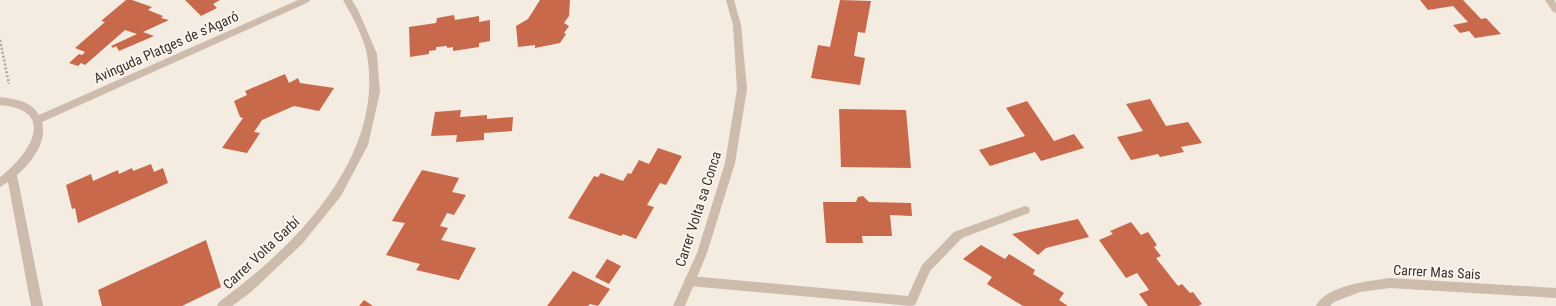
<svg xmlns="http://www.w3.org/2000/svg" width="1556" height="306" font-family="'Roboto Condensed',sans-serif">
<rect width="100%" height="100%" fill="#f4ebe1"/>
<g fill="#c8694b">
<path d="M126 0H132L152 7 148 10 163 16 161 18 169 20 143 32 154 36 119 51 116 46 113 48 111 46 137 34 125 30 85 65 81 63 78 66 69 63 79 54 82 55 85 52 75 48 105 22 101 21Z"/>
<path d="M185 0H220L213 4 217 8 201 16Z"/>
<path d="M540 0H570L569 16 564 23 569 26 564 33 566 34 560 43 535 48V45L518 47 516 26 528 19Z"/>
<path d="M840 0 871 1 865 33 858 32 854 56 865 58 860 85 811 78 818 45 830 47Z"/>
<path d="M1420 0H1463L1481 19 1486 18 1501 34 1475 38 1469 31 1460 33 1453 25 1468 22 1453 6 1428 10Z"/>
<path d="M454 15 455 20 479 16V22L490 20V41L479 43V47L453 51V47L447 48V46L436 47V50L429 51V54L410 57 409 27 436 23 437 18Z"/>
<path d="M285 74 289 83 298 78 300 83 334 88 319 111 294 106 262 120 254 132 260 133 247 153 222 148 243 118 240 117 234 101 247 95 245 91Z"/>
<path d="M1150 99 1166 126 1188 122 1202 143 1181 147 1184 152 1160 157 1158 154 1131 160 1117 137 1143 131 1126 104Z"/>
<path d="M1027 101 1054 141 1074 134 1084 148 1041 161 1035 152 990 166 979 150 1025 136 1006 108Z"/>
<path d="M839 109 906 110 911 168 841 167Z"/>
<path d="M461 110 460 117 487 115V119L513 117 512 131 484 133V140L456 142 457 135 431 136 435 112Z"/>
<path d="M658 148 682 156 666 185 660 183 647 205 654 207 636 239 623 234 621 236 568 218 594 176 598 177 601 173 623 181 628 173 631 174 639 160 649 164Z"/>
<path d="M151 164 154 172 163 168 168 183 78 223 75 208 72 209 66 185 91 174 93 181 118 170 119 174 132 168 133 171Z"/>
<path d="M422 170 459 178 452 192 466 195 454 215 447 213 440 226 448 228 441 240 476 248 459 280 416 270 420 264 386 255 405 223 392 221Z"/>
<path d="M863 196 869 202 911 203 912 216 890 215 892 236H862L863 243H826L823 202H856L858 197Z"/>
<path d="M1078 219 1089 237 1046 248 1038 255 1012 234Z"/>
<path d="M1131 222 1141 235 1148 232 1157 245 1154 247 1161 256 1156 258 1178 286 1182 284 1190 293 1193 292 1202 304 1198 306H1148L1139 294 1149 290 1137 273 1126 278 1099 240 1113 234 1110 231Z"/>
<path d="M206 240 221 287 182 306H102L98 290Z"/>
<path d="M981 245 1005 259 1009 254 1035 270 1033 274 1064 293 1059 300 1068 306H1023L987 284 992 277 963 259Z"/>
<path d="M607 259 621 266 609 284 595 277Z"/>
<path d="M573 271 610 289 598 306 590 304 588 306H547Z"/>
<path d="M364 300 373 306H359Z"/>
</g>
<g fill="none" stroke-linecap="round" stroke-linejoin="round">
<path stroke="#b9a596" stroke-width="2.5" stroke-dasharray="2 2" stroke-linecap="butt" d="M0 40 9 84"/>
<path fill="#cdbbac" fill-rule="evenodd" d="M1025 206 1029 207 1030 210 1029 213 962 238 930 271 915 305 911 306 690 286 686 285 684 281 686 277 690 276 908 296 922 265 954 232Z"/>
<g fill="#cdbbac" fill-rule="evenodd">
<path d="M298 0H310L309 2 42 122C47 143 32 162 17 175L43 306H31L8 182 0 187V177C29 155 59 110 0 105V97C15 99 31 101 39 115Z"/>
<path d="M343 0H352L358 10 377 54 380 92 368 145 341 196 302 244 251 292 232 306H217L219 302C294 247 385 158 367 55 365 39 351 14 343 0Z"/>
<path d="M726 0H734L741 25 747 89 735 163 707 253 685 306H673L697 253 725 163 737 89 733 25Z"/>
<path d="M1545 0H1554L1556 3V13L1553 12Z"/>
<path d="M1390 278 1556 288V298L1390 288 1360 292 1334 302 1330 306H1316C1326 285 1370 281 1390 278Z"/>
</g>
</g>
<g text-anchor="middle" dominant-baseline="central" stroke-width="3.5" stroke-linejoin="round" paint-order="stroke">
<g font-size="14" fill="#3b302b" stroke="#fbf5ee">
<text transform="translate(166 47) rotate(-24)">Avinguda Platges de s'Agaró</text>
<text transform="translate(698 209) rotate(-72)">Carrer Volta sa Conca</text>
<text transform="translate(261 253) rotate(-43)">Carrer Volta Garbí</text>
<text transform="translate(1437 272) rotate(3)">Carrer Mas Sais</text>
</g>
</g>
</svg>
